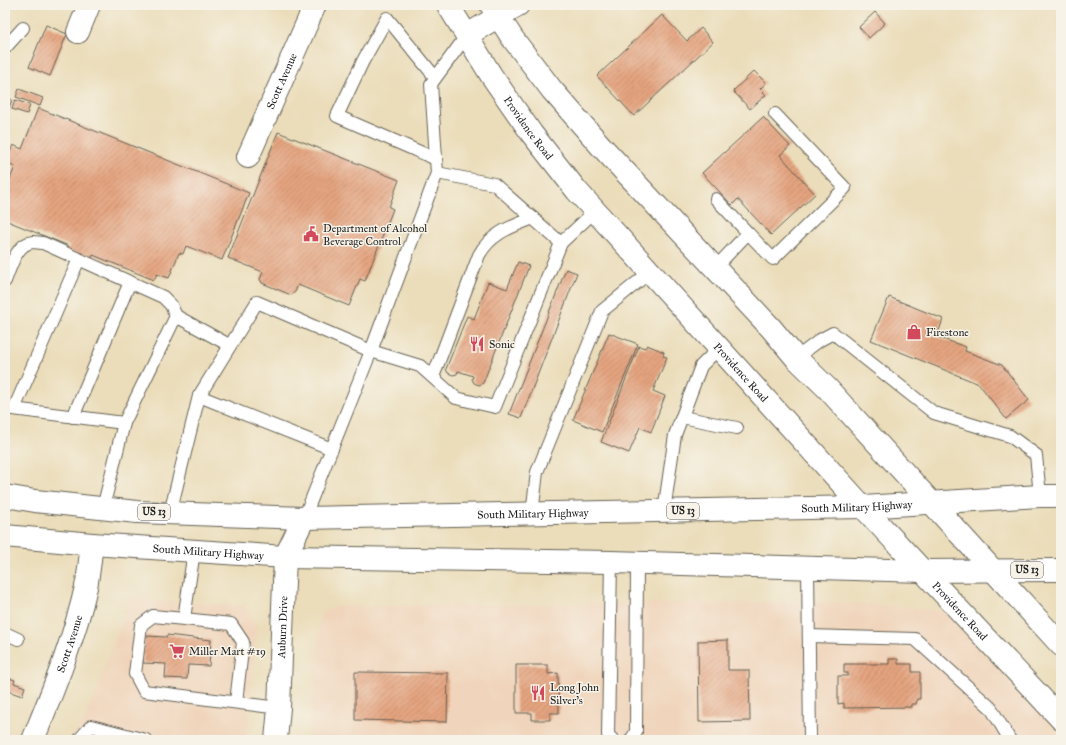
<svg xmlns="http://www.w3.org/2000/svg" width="1066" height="745" font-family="'IM FELL Great Primer',serif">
<defs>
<pattern id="building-hatch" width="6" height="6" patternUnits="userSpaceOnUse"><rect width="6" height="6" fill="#e5a480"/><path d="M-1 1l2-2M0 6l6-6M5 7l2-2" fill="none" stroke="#b98568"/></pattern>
</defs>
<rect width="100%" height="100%" fill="#f7f3e8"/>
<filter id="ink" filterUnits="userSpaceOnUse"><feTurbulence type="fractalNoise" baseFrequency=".025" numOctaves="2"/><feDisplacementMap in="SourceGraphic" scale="8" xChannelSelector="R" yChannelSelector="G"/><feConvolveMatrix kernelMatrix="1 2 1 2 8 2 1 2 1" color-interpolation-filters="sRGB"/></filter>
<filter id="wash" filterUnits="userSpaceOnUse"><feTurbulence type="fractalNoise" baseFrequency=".012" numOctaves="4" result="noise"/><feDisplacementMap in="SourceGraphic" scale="16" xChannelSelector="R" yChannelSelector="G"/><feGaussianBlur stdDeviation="0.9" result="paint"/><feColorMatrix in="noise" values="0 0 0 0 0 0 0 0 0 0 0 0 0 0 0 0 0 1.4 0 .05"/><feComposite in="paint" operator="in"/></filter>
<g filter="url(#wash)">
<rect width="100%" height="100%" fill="#ebddba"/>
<g fill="#f0d5bc">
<path d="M130 599 245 606 257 629 246 740H71L87 715Z"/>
<path d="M818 602 890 605 944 612 1061 736V740H309L320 614 326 610 336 606Z"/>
</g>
<g id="blocks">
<g fill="url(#building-hatch)">
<path d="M875 12 885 23 869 38 859 27Z"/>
<path d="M662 15 687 41 701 28 713 42 634 116 597 76Z"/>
<path d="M46 25 67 34 50 76 29 67Z"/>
<path d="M754 71 766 83 760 89 766 95 750 109 733 91Z"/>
<path d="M19 89 43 98 40 106 16 97Z"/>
<path d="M5 97 12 100 5 118Z"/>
<path d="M15 100 30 105 27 114 12 109Z"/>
<path d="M38 108 249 193 222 260 186 246 183 254 179 253 169 278 157 274 154 280 93 255 91 260 67 250 69 246 5 220 6 215 5 214V191L15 167 5 163 13 145 22 149Z"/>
<path d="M763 117 790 146 780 155 815 194 771 235 738 199 732 205 702 173Z"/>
<path d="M278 132 399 180 389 207 393 209 365 281 360 279 349 306 298 285 295 292 291 295 262 283 260 279 263 272 228 258Z"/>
<path d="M518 262 529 266 483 383 479 385 474 383 472 379 473 376 458 371 457 374 453 375 448 373 446 369 467 316 474 319 488 282 507 289Z"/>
<path d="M566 269 577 273 521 418 509 414Z"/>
<path d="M889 297 943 319 937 337 966 347 965 351 1002 365 1029 400 1006 419 979 384 871 340Z"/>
<path d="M609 333 638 344 602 432 573 420Z"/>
<path d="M647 345 664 352 663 356 667 357 653 391 665 396 651 432 640 427 629 453 601 442 639 346 645 348Z"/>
<path d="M167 635 211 640 209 666 188 665 187 679 165 678 166 664 143 663 145 636 167 637Z"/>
<path d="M728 640V670H749L750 721 699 722 698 641Z"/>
<path d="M889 659H898V664H912V672H920V699H917L916 704H911V707L844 708V703L838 704V676H848V673H844V664H889Z"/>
<path d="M516 665H548V674L558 673 559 713H550V720H532V713H516Z"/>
<path d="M355 672 448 673 447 722 355 720Z"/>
<path d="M6 677 15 680 14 683 25 687 22 696 5 690Z"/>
</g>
</g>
</g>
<g filter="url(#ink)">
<use href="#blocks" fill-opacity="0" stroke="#646053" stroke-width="1"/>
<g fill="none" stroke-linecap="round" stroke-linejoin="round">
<g stroke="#646053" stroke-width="14">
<g id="service">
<path d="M5 48 23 28"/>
<path d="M435 77 387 18 363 61 337 116 436 159"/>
<path d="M437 173 494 184 561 243"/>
<path d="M716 199 748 233"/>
<path d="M715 268 748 233 773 259 845 188 775 114"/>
<path d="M5 281C10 269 16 243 33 242 36 242 40 243 43 243L163 297 171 305 176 316"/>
<path d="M796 358 820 340 833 333 934 413 1010 436 1036 455 1040 496"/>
<path d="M433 377 479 255C491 233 511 227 533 218"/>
<path d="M199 396 332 449"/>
<path d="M5 408 124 423 176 316 229 345"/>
<path d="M14 409 79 259"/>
<path d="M73 417 130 282"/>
<path d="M682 417 737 428"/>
<path d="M103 508 124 423"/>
<path d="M664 511 675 435 701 366 720 347"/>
<path d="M170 513 199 396 257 302 371 351 420 366 456 398 495 407 561 243 595 211"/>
<path d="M532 514 537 472 602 311 650 272"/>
<path d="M304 518 371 351 437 173 431 84 467 35"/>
<path d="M194 551 184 619 153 616 141 625 135 674 144 691 279 708"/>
<path d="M611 562 608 735 613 740"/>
<path d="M808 568 810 740"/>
<path d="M184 619 231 624 243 642 236 702"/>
<path d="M5 633 18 639"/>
<path d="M809 636 915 639 991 708 1010 740"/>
<path d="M79 740 91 726 146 740"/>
<path d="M631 740 636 732 637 563"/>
</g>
</g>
<g stroke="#646053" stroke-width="24">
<g id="minor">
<path d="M78 32 89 5"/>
<path d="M467 35 518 5"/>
<path id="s1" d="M248 157 315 5"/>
<path id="s2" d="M33 740C53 690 74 640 86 587 89 573 90 558 92 544"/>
</g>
</g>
<g stroke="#646053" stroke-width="24">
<g id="tertiary">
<path id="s3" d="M276 740 279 708 285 557 304 518"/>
</g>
</g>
<g stroke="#646053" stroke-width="24">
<g id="secondary">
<path id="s4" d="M448 5 491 75 532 134 577 191 863 507 1061 719"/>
<path d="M491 5 513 39 552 90 600 145 771 328 796 358 827 388 1061 645"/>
</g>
</g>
<g stroke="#646053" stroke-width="24">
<g id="primary">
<path id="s5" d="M5 496 35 501 137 512 304 518 863 507 1040 496H1061"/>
<path id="s6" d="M5 536 92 544 285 557 611 562 924 571 1061 570"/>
</g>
</g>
<use href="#service" stroke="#fff" stroke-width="12"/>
<use href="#minor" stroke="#fff" stroke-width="22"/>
<use href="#tertiary" stroke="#fff" stroke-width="22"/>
<use href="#secondary" stroke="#fff" stroke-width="22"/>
<use href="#primary" stroke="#fff" stroke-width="22"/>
</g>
</g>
<defs>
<g id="civic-bare" transform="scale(1.2)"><path d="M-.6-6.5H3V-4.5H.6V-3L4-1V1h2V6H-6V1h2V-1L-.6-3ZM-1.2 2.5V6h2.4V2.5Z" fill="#d1495b" stroke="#f7f3e8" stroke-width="2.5" paint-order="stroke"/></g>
<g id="shop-bare" transform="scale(1.2)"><path d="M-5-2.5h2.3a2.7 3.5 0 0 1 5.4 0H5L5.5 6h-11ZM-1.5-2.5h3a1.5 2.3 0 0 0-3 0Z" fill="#d1495b" stroke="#f7f3e8" stroke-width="2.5" paint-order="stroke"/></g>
<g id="restaurant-bare" transform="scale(1.2)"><path d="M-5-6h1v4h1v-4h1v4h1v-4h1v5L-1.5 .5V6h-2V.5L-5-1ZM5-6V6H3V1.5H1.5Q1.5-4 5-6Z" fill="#d1495b" stroke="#f7f3e8" stroke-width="2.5" paint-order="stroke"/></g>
<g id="supermarket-bare" transform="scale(1.2)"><path d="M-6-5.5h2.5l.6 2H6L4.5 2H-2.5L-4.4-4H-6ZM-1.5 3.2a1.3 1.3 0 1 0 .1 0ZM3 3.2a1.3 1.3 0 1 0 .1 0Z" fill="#d1495b" stroke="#f7f3e8" stroke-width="2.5" paint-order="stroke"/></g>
</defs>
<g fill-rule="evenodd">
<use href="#civic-bare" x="311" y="234"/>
<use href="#shop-bare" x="914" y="332"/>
<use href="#restaurant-bare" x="477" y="344"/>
<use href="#supermarket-bare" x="177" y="651"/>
<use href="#restaurant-bare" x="538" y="693"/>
</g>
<g text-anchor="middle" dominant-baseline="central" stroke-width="3" stroke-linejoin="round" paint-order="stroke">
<g fill="#f7f3e8" stroke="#5e5c59" stroke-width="1">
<rect x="667" y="503" width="32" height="16" rx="3"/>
<rect x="138" y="504" width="32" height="16" rx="3"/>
<rect x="1011" y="562" width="32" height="16" rx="3"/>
</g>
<g font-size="10" font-weight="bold" fill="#1c1c1c">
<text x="683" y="511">US 13</text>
<text x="154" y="512">US 13</text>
<text x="1027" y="570">US 13</text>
</g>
<g font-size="11" fill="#1c1c1c" stroke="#f7f3e8">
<text stroke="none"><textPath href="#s1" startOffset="83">Scott Avenue</textPath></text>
<text stroke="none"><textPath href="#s4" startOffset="147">Providence Road</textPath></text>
<text stroke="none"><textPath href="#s4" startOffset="471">Providence Road</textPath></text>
<text stroke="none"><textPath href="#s5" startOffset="853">South Military Highway</textPath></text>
<text stroke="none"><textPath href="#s5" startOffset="529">South Military Highway</textPath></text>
<text stroke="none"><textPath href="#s6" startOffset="204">South Military Highway</textPath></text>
<text stroke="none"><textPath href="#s4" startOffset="795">Providence Road</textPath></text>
<text stroke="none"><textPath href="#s3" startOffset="113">Auburn Drive</textPath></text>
<text stroke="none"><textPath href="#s2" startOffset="103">Scott Avenue</textPath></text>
</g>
<g font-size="11" fill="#1c1c1c" stroke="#f7f3e8" text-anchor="start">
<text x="323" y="228">Department of Alcohol<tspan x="323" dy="13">Beverage Control</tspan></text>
<text x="926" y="332">Firestone</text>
<text x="489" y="344">Sonic</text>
<text x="189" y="651">Miller Mart #19</text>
<text x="550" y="687">Long John<tspan x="550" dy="13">Silver's</tspan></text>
</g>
</g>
<rect width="1066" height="745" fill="none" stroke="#f7f3e8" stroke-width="20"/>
</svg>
